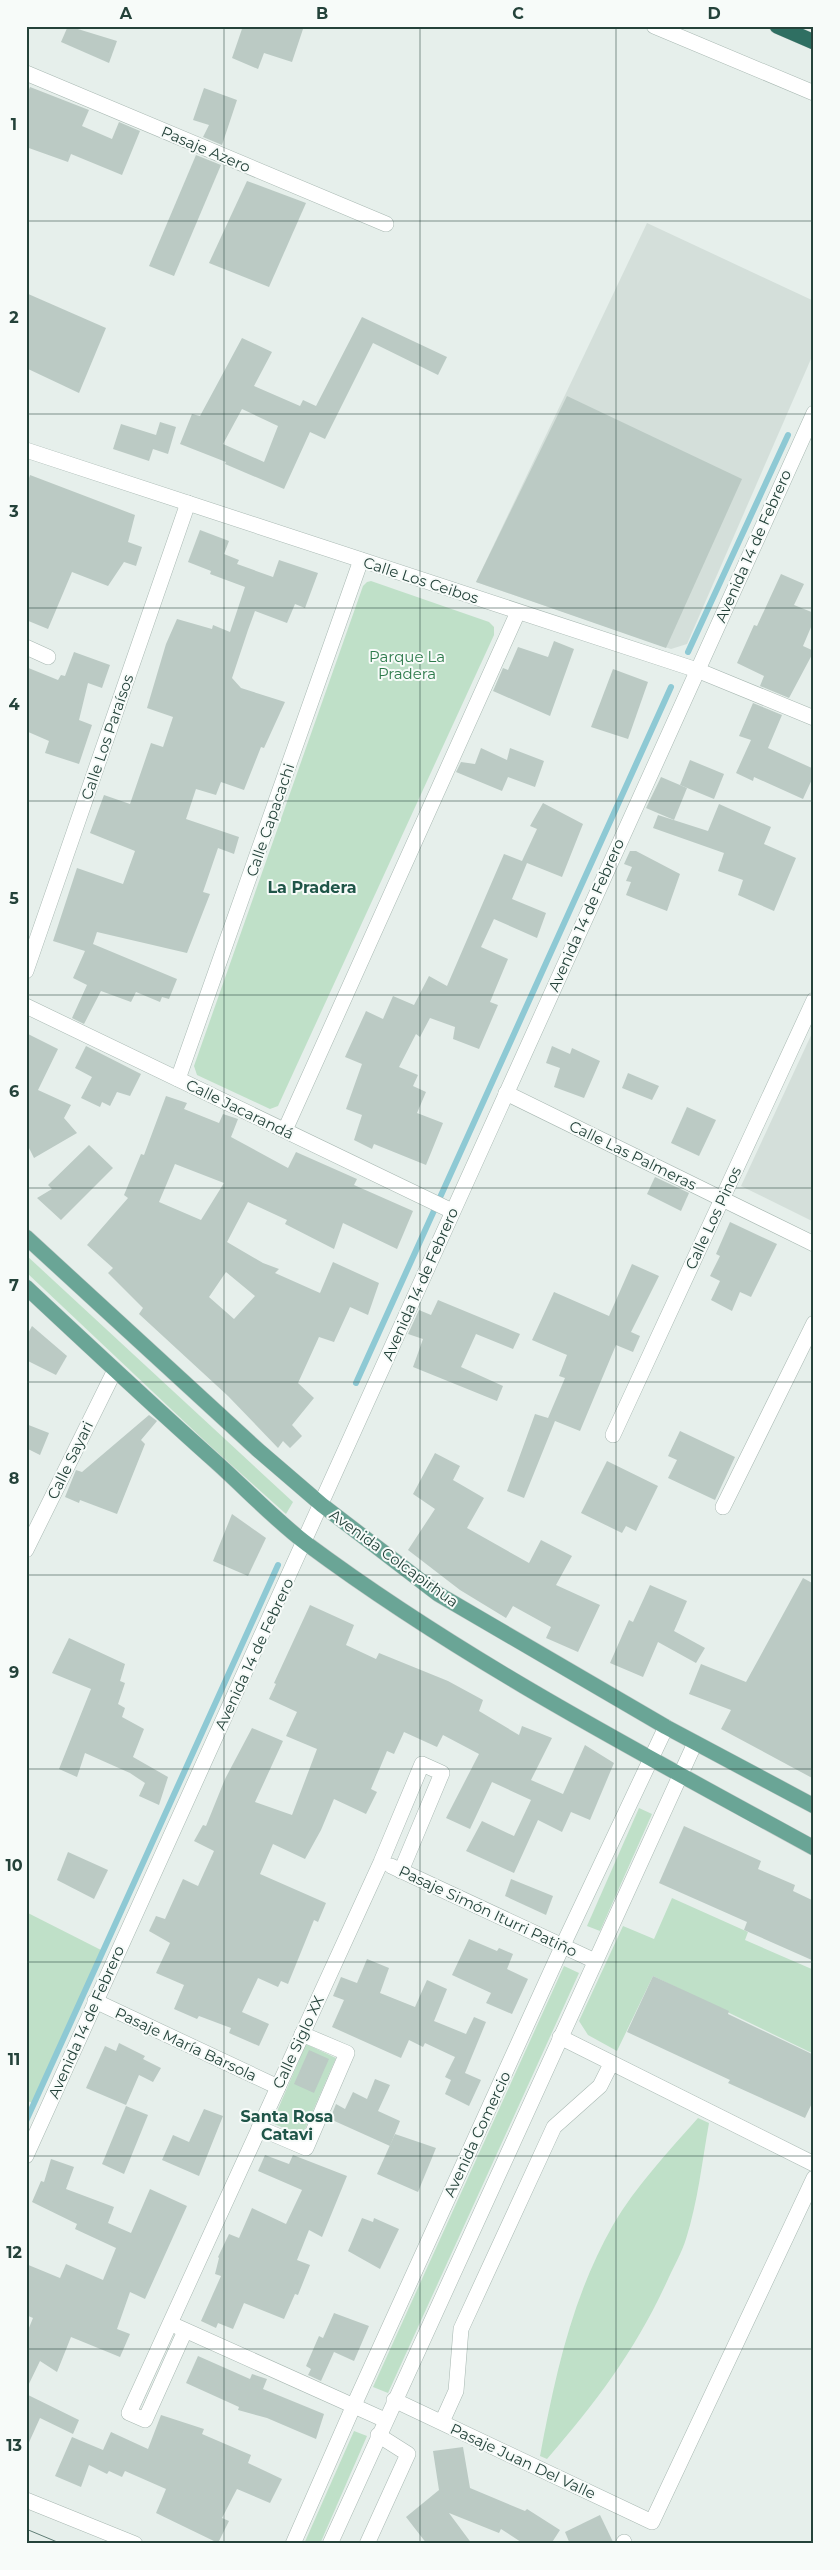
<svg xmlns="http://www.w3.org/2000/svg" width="840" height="2570" font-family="Montserrat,sans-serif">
<rect width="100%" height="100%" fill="#e6efeb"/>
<g fill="#d4dfda">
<path d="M647 223 814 301V352L687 644 671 649 476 582Z"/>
<path d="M814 1029V1222L741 1186Z"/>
</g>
<g fill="#bfe0c8">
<path d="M371 581 489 622 494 627V635L278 1106 270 1109 197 1075 194 1066 363 586 367 582Z"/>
<path d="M26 1255 293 1502 286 1514 207 1443 26 1272Z"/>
<path d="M639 1808 652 1814 600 1931 587 1926Z"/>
<path d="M672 1898 748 1932 745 1940 814 1970V2054L653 1976 617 2051 588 2035 579 2021 623 1926 654 1939Z"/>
<path d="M26 1912 103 1951 32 2103 26 2100Z"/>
<path d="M564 1966 579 1973 388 2393 373 2387Z"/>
<path d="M306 2044 336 2058 302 2136 272 2123Z"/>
<path d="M698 2118 709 2123C702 2162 698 2201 686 2239 682 2252 675 2264 669 2277 637 2348 598 2400 547 2459L540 2456C555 2376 572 2297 613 2225 636 2186 668 2152 698 2118Z"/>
<path d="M354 2431 367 2436 320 2544H304Z"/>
</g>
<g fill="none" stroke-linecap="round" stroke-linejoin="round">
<g stroke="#8ec9d4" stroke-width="6">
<path d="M688 652 788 435"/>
<path d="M356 1383 671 687"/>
<path d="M26 2121 278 1565"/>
</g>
</g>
<g fill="#bbcac4" fill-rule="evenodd">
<path d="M68 26 117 41 109 63 61 42Z"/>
<path d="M243 26H304L292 62 264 53 258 69 232 58Z"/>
<path d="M30 87 89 110 82 126 112 139 119 122 140 131 122 175 71 154 68 162 26 147V96Z"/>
<path d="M204 88 237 100 222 145 203 137 209 125 193 120Z"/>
<path d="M196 155 221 165 174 276 149 266Z"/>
<path d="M247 181 306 203 269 287 209 263Z"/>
<path d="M26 293 106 328 79 393 26 368Z"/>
<path d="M362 317 447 357 438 375 373 343 325 439 310 432 284 489 225 464 226 462 180 444 192 414 200 416 242 338 272 352 254 386 300 406 303 400 316 406ZM242 409 278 426 264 462 223 444Z"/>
<path d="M567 396 742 479 666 648 476 582Z"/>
<path d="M160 422 176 427 168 454 153 449 149 461 113 449 121 424 156 435Z"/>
<path d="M30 475 135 515 128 542 142 547 136 566 124 562 108 586 72 572 48 629 26 620V487Z"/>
<path d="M200 530 229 541 224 554 239 560 237 564 273 577 279 560 318 573 305 608 295 604 287 623 255 611 248 630 232 678 241 688 285 702 264 748 261 747 244 790 221 782 216 795 196 789 186 819 239 837 234 854 218 848 203 892 210 894 187 953 97 932 93 944 177 979 169 999 162 997 160 1002 136 992 131 1002 101 991 84 1024 72 1018 87 985 73 978 85 951 53 941 77 868 123 884 135 851 90 833 104 795 130 804 151 743 163 747 173 717 147 708 166 644 177 619 212 629 213 625 230 632 245 587 210 574 211 571 188 562Z"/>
<path d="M781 574 804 584 794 605 814 613V620L803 646 814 651 789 698 760 686 764 676 737 663 754 625 757 626Z"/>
<path d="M554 641 574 649 550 716 493 691 503 668 508 670 518 647 548 657Z"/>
<path d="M74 652 110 665 102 688 88 683 79 720 92 725 79 764 45 753 49 741 26 731V667L58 680 61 675 65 676Z"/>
<path d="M613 669 648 682 628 739 591 727Z"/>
<path d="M753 703 782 715 768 748 814 769V775L803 799 754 777 753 781 736 773 751 740 739 736Z"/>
<path d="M481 748 507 760 510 748 544 761 535 787 508 777 502 791 456 772 461 762 475 764Z"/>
<path d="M690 760 724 774 714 799 680 785Z"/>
<path d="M661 777 687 788 674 820 646 808Z"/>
<path d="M543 803 583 824 562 877 527 863 512 899 546 913 537 938 494 919 481 947 508 959 490 1002 498 1005 479 1049 453 1039 455 1027 430 1018 420 1037 416 1034 399 1067 418 1075 413 1086 426 1092 417 1113 443 1123 426 1165 374 1144 372 1149 354 1140 362 1115 346 1109 362 1064 345 1057 366 1011 383 1019 393 996 414 1005 429 976 447 986 504 854 522 861 537 829 530 826Z"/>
<path d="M719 804 771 827 764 844 796 858 774 911 738 895 743 880 718 871 724 853 653 828 658 815 708 831Z"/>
<path d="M630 851H636L680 874 667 911 626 895 631 882 626 881 632 867 624 864Z"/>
<path d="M26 1033 58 1049 38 1090 71 1105 64 1118 77 1133 34 1158 26 1142Z"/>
<path d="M86 1046 141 1074 130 1096 117 1092 110 1106 102 1102 100 1107 81 1098 92 1077 75 1068Z"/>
<path d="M552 1046 570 1054 572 1048 600 1061 584 1098 554 1087 560 1068 546 1063Z"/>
<path d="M628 1073 659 1086 652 1100 622 1088Z"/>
<path d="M166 1096 187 1103 184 1109 219 1123 223 1114 238 1119 231 1137 288 1168 296 1152 357 1179 354 1185 413 1211 397 1249 343 1223 334 1249 285 1224 287 1220 248 1202 227 1242 263 1263 279 1269 275 1273 320 1293 333 1262 379 1283 368 1315 350 1307 334 1342 319 1337 298 1383 314 1398 292 1425 302 1436 290 1448 283 1441 278 1448 228 1396 139 1314 143 1308 108 1273 113 1268 87 1245 128 1198 124 1195 141 1154 144 1155ZM175 1164 224 1183 201 1220 159 1202ZM226 1272 255 1296 234 1319 209 1297Z"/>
<path d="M687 1107 716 1120 699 1156 671 1143Z"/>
<path d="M89 1145 113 1168 61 1220 37 1198 52 1189 48 1185Z"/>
<path d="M655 1177 689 1193 681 1211 647 1194Z"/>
<path d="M730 1222 777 1244 751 1297 740 1292 732 1311 711 1300 720 1281 710 1276 720 1256 716 1254Z"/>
<path d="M632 1264 659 1276 631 1332 640 1336 633 1352 616 1345 580 1431 555 1421 524 1498 507 1491 535 1414 548 1418 565 1378 559 1376 567 1355 532 1340 554 1292 609 1316Z"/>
<path d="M438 1300 520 1334 513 1349 476 1334 461 1367 503 1386 497 1401 413 1367 423 1339 408 1334 419 1310 431 1315Z"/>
<path d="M32 1326 67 1356 56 1375 26 1360V1337Z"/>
<path d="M149 1415 157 1421 141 1440 145 1444 117 1514 80 1500 79 1503 65 1497 76 1470 82 1472Z"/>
<path d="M26 1424 49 1433 40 1455 26 1448Z"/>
<path d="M680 1431 735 1457 715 1500 668 1478 677 1460 668 1456Z"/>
<path d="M435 1453 460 1466 453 1480 484 1498 467 1528 529 1563 541 1540 572 1556 556 1585 600 1605 578 1652 546 1638 551 1627 513 1606 506 1618 460 1590 408 1550 435 1509 413 1494Z"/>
<path d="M607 1461 658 1486 636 1531 626 1526 622 1533 581 1513Z"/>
<path d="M232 1514 266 1538 248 1576 213 1561Z"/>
<path d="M803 1578 814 1584V1779L721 1729 731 1710 689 1694 701 1664 746 1682Z"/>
<path d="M650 1585 687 1601 674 1631 705 1648 696 1663 658 1642 643 1677 610 1663 629 1620 633 1622Z"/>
<path d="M310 1605 354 1625 346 1645 376 1659 379 1653 448 1681 483 1700 479 1711 519 1735 522 1726 552 1738 531 1780 563 1794 585 1745 614 1763 590 1820 571 1812 562 1832 538 1820 514 1873 466 1851 482 1821 514 1836 531 1800 492 1782 470 1829 446 1818 479 1754 443 1735 437 1747 404 1732 394 1754 387 1751 371 1789 377 1792 366 1814 334 1799 321 1830 305 1859 273 1844 260 1874 326 1903 318 1922 314 1920 288 1984 281 1981 278 1987 258 1978 242 2012 269 2024 259 2046 229 2033 231 2028 199 2016 197 2019 174 2009 184 1985 156 1973 170 1943 149 1931 156 1916 165 1919 183 1879 198 1886 214 1851 194 1841 203 1825 206 1826 225 1779 252 1728 283 1741 255 1802 292 1815 317 1749 286 1736 297 1712 269 1699 276 1684 274 1683Z"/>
<path d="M69 1638 125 1664 120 1681 125 1683 118 1704 125 1708 122 1717 144 1729 133 1757 168 1777 159 1805 139 1796 145 1783 130 1773 85 1753 77 1777 59 1769 91 1689 52 1673Z"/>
<path d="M684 1826 761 1861 758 1869 795 1885 793 1891 814 1901V1961L744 1930 747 1922 659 1883Z"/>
<path d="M68 1852 108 1870 94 1899 57 1880Z"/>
<path d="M511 1879 553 1896 546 1915 505 1896Z"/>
<path d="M469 1939 497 1951 499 1948 513 1954 507 1969 528 1979 512 2014 486 2003 491 1993 452 1975Z"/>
<path d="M367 1959 389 1968 380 1993 415 2007 427 1980 447 1989 434 2021 466 2034 474 2017 486 2022 465 2073 481 2080 469 2106 445 2094 451 2080 445 2077 455 2057 425 2043 423 2047 409 2040 401 2058 332 2027 344 2000 333 1996 341 1977 357 1983Z"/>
<path d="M653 1976 729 2011 728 2014 814 2055V2099L805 2118 728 2083 730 2080 627 2032Z"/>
<path d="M119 2043 145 2056 143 2059 161 2068 153 2082 139 2075 126 2105 86 2088 105 2046 116 2051Z"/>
<path d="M309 2050 329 2059 314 2093 294 2084Z"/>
<path d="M375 2079 390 2085 378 2111 400 2121 390 2146 330 2119 336 2104 345 2109 353 2092 367 2099Z"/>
<path d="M126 2106 148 2115 124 2174 102 2164Z"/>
<path d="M204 2109 223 2116 199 2176 162 2160 173 2135 189 2142Z"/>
<path d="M395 2134 436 2148 418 2192 377 2174Z"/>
<path d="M265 2155 289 2164 293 2155 347 2176 322 2237 309 2230 297 2260 310 2265 298 2295 295 2294 284 2319 244 2303 233 2329 218 2323 216 2328 201 2321 221 2276 215 2274 219 2258 218 2257 229 2234 239 2238 252 2208 286 2224 302 2190 258 2171Z"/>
<path d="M51 2159 74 2167 66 2189 114 2207 108 2223 131 2233 150 2189 187 2206 145 2299 130 2292 117 2329 130 2334 120 2357 71 2337 57 2372 40 2361 26 2390V2335L33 2318 26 2315V2264L60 2278 66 2264 103 2280 116 2248 75 2229 77 2224 32 2202 41 2181 44 2182Z"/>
<path d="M362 2218 373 2222 374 2218 399 2229 380 2269 348 2251Z"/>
<path d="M334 2313 369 2326 354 2361 334 2352 321 2381 308 2375 311 2369 306 2366 319 2336 323 2338Z"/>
<path d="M198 2356 250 2379 252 2374 267 2379 263 2389 324 2414 316 2439 267 2418 238 2410 239 2407 186 2383Z"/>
<path d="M26 2394 79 2420 73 2434 40 2418 26 2449Z"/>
<path d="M161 2415 204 2429 202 2434 251 2455 248 2463 282 2479 270 2503 237 2489 222 2518 229 2521 218 2543 156 2513 166 2489 125 2471 122 2477 109 2471 107 2474 89 2465 81 2487 55 2476 72 2437 103 2450 111 2432 148 2449Z"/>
<path d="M463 2447 470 2488 525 2511 527 2509 560 2530 551 2544H524L501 2529 499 2533 449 2513 472 2544H427L406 2517 439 2490 433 2451Z"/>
<path d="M600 2515 614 2544H570L565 2532Z"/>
</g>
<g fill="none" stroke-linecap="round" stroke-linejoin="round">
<g stroke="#a8b8b2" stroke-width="16">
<g id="minor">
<path d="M654 26 814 93"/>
<path d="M26 73 386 224"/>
<path d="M26 450 697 670 814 718"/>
<path d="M26 647 48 657"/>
<path d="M26 971 188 503"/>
<path d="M26 1006 452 1211"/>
<path d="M178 1079 361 560"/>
<path d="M506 1093 814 1244"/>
<path d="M285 1130 518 612"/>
<path d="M613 1435 814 1000"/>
<path d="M723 1507 814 1323"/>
<path d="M26 1550 115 1370"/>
<path d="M391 1866 595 1961"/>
<path d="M95 2001 278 2087"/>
<path d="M560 2037 814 2164"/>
<path d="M259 2128 306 2148 347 2053 302 2034"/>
<path d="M26 2156 814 413"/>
<path d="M178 2327 385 2420"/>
<path d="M185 2331 145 2420 129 2413 381 1862 422 1764 442 1773 401 1871"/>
<path d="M394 2400 652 2522 814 2178"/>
<path d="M442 2422 456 2391 461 2329 554 2127 600 2086 611 2064"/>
<path d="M26 2500 135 2544"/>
<path d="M293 2544 354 2405 563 1945 666 1727"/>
<path d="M330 2544 695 1743"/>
<path d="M367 2544 408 2454 378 2435"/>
<path d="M623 2544 624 2542"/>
</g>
</g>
<g stroke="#c2cac8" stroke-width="16">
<g id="major">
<path d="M26 1237 258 1450 322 1505 438 1594 666 1727 814 1806"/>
<path d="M26 1287C89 1346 152 1405 216 1462 246 1489 275 1520 307 1544 466 1662 641 1753 814 1848"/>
</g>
</g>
<g stroke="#c2cac8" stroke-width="16">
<path id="highway" d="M777 26 814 42"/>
</g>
<use href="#minor" stroke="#fff" stroke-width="15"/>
<use href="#major" stroke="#6aa596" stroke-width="15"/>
<use href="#highway" stroke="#2f6f62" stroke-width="15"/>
<path stroke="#5f7d75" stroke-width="1" d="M26 2529 62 2544"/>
</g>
<path fill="none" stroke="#24423a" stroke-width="1" stroke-opacity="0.55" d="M224 26V2544M420 26V2544M616 26V2544M26 221H814M26 414H814M26 608H814M26 801H814M26 995H814M26 1188H814M26 1382H814M26 1575H814M26 1769H814M26 1962H814M26 2156H814M26 2349H814"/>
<g text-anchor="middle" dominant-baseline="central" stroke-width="4" stroke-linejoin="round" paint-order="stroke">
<g font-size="15" fill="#24423a" stroke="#f7fbf9">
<text transform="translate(206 149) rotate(23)">Pasaje Azero</text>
<text transform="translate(753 546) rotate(-66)">Avenida 14 de Febrero</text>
<text transform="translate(421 580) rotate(18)">Calle Los Ceibos</text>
<text transform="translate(107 737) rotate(-71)">Calle Los Paraísos</text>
<text transform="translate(270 820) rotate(-71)">Calle Capacachi</text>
<text transform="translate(586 915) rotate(-66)">Avenida 14 de Febrero</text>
<text transform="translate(240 1109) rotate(26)">Calle Jacarandá</text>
<text transform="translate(633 1155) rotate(26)">Calle Las Palmeras</text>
<text transform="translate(713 1218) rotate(-65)">Calle Los Pinos</text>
<text transform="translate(420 1284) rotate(-66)">Avenida 14 de Febrero</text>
<text transform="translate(70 1460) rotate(-64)">Calle Sayari</text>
<text transform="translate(394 1558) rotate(36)">Avenida Colcapirhua</text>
<text transform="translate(254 1654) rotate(-65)">Avenida 14 de Febrero</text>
<text transform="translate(488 1911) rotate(25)">Pasaje Simón Iturri Patiño</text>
<text transform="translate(86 2022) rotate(-66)">Avenida 14 de Febrero</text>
<text transform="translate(298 2042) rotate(-65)">Calle Siglo XX</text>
<text transform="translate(186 2044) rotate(25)">Pasaje María Barsola</text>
<text transform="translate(477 2134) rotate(-65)">Avenida Comercio</text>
<text transform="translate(523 2461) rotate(25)">Pasaje Juan Del Valle</text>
</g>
<g font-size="15" fill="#2d7a4b" stroke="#f7fbf9">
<text x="407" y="656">Parque La<tspan x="407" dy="17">Pradera</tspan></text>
</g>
<g font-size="16" font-weight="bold" fill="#1f5548" stroke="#f7fbf9">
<text x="312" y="887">La Pradera</text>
<text x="287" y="2116">Santa Rosa<tspan x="287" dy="18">Catavi</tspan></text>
</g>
</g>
<rect width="840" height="2570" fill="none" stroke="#f7fbf9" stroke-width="55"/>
<rect x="28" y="28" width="784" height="2514" fill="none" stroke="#24423a" stroke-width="2"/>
<g font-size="16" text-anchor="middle" font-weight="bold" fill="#24423a">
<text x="126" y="19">A</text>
<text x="322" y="19">B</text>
<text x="518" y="19">C</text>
<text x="714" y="19">D</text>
<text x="14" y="130">1</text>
<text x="14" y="323">2</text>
<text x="14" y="517">3</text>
<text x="14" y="710">4</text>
<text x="14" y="904">5</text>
<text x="14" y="1097">6</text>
<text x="14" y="1291">7</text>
<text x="14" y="1484">8</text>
<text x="14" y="1678">9</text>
<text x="14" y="1871">10</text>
<text x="14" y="2065">11</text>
<text x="14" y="2258">12</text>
<text x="14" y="2451">13</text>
</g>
</svg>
